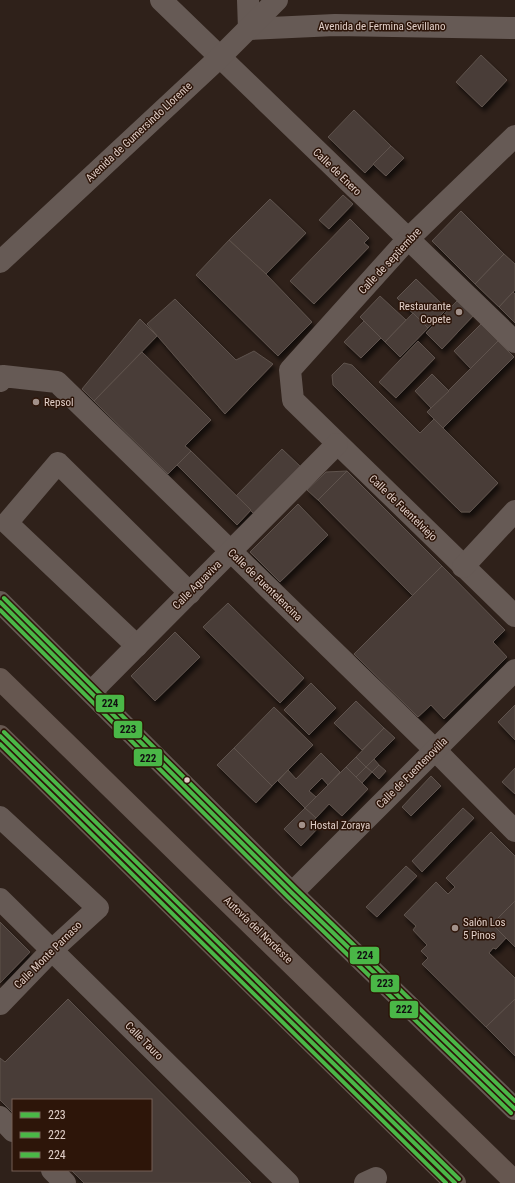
<svg xmlns="http://www.w3.org/2000/svg" width="515" height="1183" font-family="'Roboto Condensed',sans-serif">
<defs>
<filter id="shadow"><feDropShadow dx="2.5" dy="4.5" stdDeviation="2" flood-color="#0009"/></filter>
</defs>
<rect width="100%" height="100%" fill="#2f211a"/>
<g fill="#493d37" stroke="#5f534d" filter="url(#shadow)">
<path d="M481 55 507 80 482 107 456 82Z"/>
<path d="M354 110 391 146 365 173 328 137Z"/>
<path d="M391 146 404 158 386 176 373 164Z"/>
<path d="M343 195 353 204 329 229 319 220Z"/>
<path d="M270 199 306 233 266 274 229 240Z"/>
<path d="M461 211 504 254 475 284 432 241Z"/>
<path d="M350 219 369 238 364 243 369 247 314 304 290 281Z"/>
<path d="M229 240 266 274 312 322 278 356 196 275Z"/>
<path d="M504 254 515 264V290L499 307 475 284Z"/>
<path d="M416 279 447 309 428 328 397 298Z"/>
<path d="M513 292 515 294V323L499 307Z"/>
<path d="M380 296 406 320 385 342 360 317Z"/>
<path d="M175 299 236 360 254 351 273 364 225 414 147 324Z"/>
<path d="M457 301 473 316 442 349 426 333Z"/>
<path d="M413 313 428 328 400 357 385 342Z"/>
<path d="M140 319 157 336 94 401 82 389Z"/>
<path d="M364 321 381 338 361 358 344 342Z"/>
<path d="M481 324 498 341 471 369 454 351Z"/>
<path d="M418 341 435 358 396 398 379 382Z"/>
<path d="M498 341 514 357 443 428 427 412Z"/>
<path d="M142 352 211 420 185 446 191 451 168 474 94 401Z"/>
<path d="M344 363 352 365 420 433 434 419 498 483 470 512H461L333 385 332 375Z"/>
<path d="M432 374 449 391 431 408 415 391Z"/>
<path d="M282 449 301 467 254 514 236 496Z"/>
<path d="M191 451 251 510 237 525 177 465Z"/>
<path d="M347 471 442 566 413 596 318 500Z"/>
<path d="M347 471 318 500 307 490 326 472Z"/>
<path d="M298 504 328 535 280 582 250 552Z"/>
<path d="M442 566 505 630 493 642 507 657 444 719 431 705 418 717 354 654Z"/>
<path d="M228 603 304 678 280 703 203 627Z"/>
<path d="M175 632 200 657 155 701 131 676Z"/>
<path d="M311 683 336 708 309 735 284 710Z"/>
<path d="M356 701 384 728 362 750 334 723Z"/>
<path d="M515 705V740L498 722Z"/>
<path d="M274 707 313 745 272 786 234 748Z"/>
<path d="M384 728 395 738 366 767 356 757Z"/>
<path d="M234 748 272 786 256 803 217 765Z"/>
<path d="M321 753 340 772 328 785 322 778 309 791 316 797 305 808 278 781 288 770 296 779Z"/>
<path d="M356 757 366 767 356 777 346 767Z"/>
<path d="M374 759 379 765 372 772 366 767Z"/>
<path d="M379 765 386 771 379 779 372 772Z"/>
<path d="M346 767 368 789 342 816 329 804 316 818 305 808Z"/>
<path d="M366 767 372 772 362 783 356 777Z"/>
<path d="M515 768V794L502 782Z"/>
<path d="M431 776 441 786 411 816 402 807Z"/>
<path d="M305 808 316 818 312 822 318 828 301 846 284 829Z"/>
<path d="M463 808 474 818 422 872 412 861Z"/>
<path d="M491 832 515 856V901L492 924 506 938 496 949 493 948 489 953 515 978V999L486 1027 422 964 428 958 421 951 427 945 413 930 416 926 404 915 436 882 448 894 455 887 446 878Z"/>
<path d="M406 866 417 876 377 917 366 907Z"/>
<path d="M515 901V947L492 924Z"/>
<path d="M0 922 30 952 0 983Z"/>
<path d="M68 999 251 1183H84L71 1170H151V1100H13V1113L0 1100V1058L5 1062Z"/>
<path d="M515 999V1056L486 1027Z"/>
</g>
<g fill="none" stroke-linecap="round" stroke-linejoin="round">
<g stroke="#665a55" stroke-width="22">
<path d="M161 0 515 342"/>
<path d="M248 0 249 29"/>
<path d="M249 29 335 25 515 28"/>
<path d="M515 136 407 240 290 370 293 400 515 616"/>
<path d="M0 262 219 58 277 0"/>
<path d="M0 381 3 376 57 382 435 750 515 831"/>
<path d="M463 567 515 511"/>
<path d="M0 602 292 893 515 1109"/>
<path d="M137 646 7 523 58 463 190 593"/>
<path d="M91 692 337 444"/>
<path d="M0 817 98 908 52 950 0 1004"/>
<path d="M292 893 515 670"/>
<path d="M0 899 288 1183"/>
<path d="M0 1117 13 1131"/>
<path d="M52 1170 65 1183"/>
<path d="M365 1183 376 1178"/>
</g>
<g stroke="#665750" stroke-width="22">
<path d="M0 679 515 1182"/>
<path d="M0 736 455 1183"/>
</g>
<g stroke="#2d1509" stroke-width="7">
<g id="bus-1">
<path d="M0 602 292 893 515 1109"/>
<path d="M0 736 455 1183"/>
</g>
</g>
<g stroke="#2d1509" stroke-width="7">
<g id="bus-2">
<path d="M0 610 288 897 511 1113"/>
<path d="M0 744 446 1183"/>
</g>
</g>
<g stroke="#2d1509" stroke-width="7">
<g id="bus-3">
<path d="M4 598 296 889 515 1101"/>
<path d="M4 732 459 1179"/>
</g>
</g>
<use href="#bus-1" stroke="#4ab747" stroke-width="4"/>
<use href="#bus-2" stroke="#4ab747" stroke-width="4"/>
<use href="#bus-3" stroke="#4ab747" stroke-width="4"/>
</g>
<g fill="#a2918a" stroke="#2d1509" stroke-width="1.5">
<circle cx="459" cy="312" r="4"/>
<circle cx="36" cy="402" r="4"/>
<circle cx="302" cy="825" r="4"/>
<circle cx="455" cy="928" r="4"/>
</g>
<circle fill="#e0cec7" stroke="#2d1509" stroke-width="1.5" cx="187" cy="780" r="3.5"/>
<g text-anchor="middle" dominant-baseline="central" stroke-width="3" stroke-linejoin="round" paint-order="stroke">
<g font-size="11" fill="#e0cec7" stroke="#2d1509">
<text x="382" y="26">Avenida de Fermina Sevillano</text>
<text transform="translate(139 132) rotate(-43)">Avenida de Gumersindo Llorente</text>
<text transform="translate(337 172) rotate(44)">Calle de Enero</text>
<text transform="translate(390 261) rotate(-47)">Calle de septiembre</text>
<text transform="translate(403 508) rotate(44)">Calle de Fuentelviejo</text>
<text transform="translate(197 585) rotate(-45)">Calle Aguaviva</text>
<text transform="translate(265 585) rotate(44)">Calle de Fuentelencina</text>
<text transform="translate(412 773) rotate(-45)">Calle de Fuentenovilla</text>
<text transform="translate(258 930) rotate(44)">Autovía del Nordeste</text>
<text transform="translate(48 955) rotate(-45)">Calle Monte Parnaso</text>
<text transform="translate(144 1041) rotate(45)">Calle Tauro</text>
</g>
<g font-size="11" fill="#e0cec7" stroke="#2d1509" text-anchor="start">
<text x="451" y="306" text-anchor="end">Restaurante<tspan x="451" dy="13">Copete</tspan></text>
<text x="44" y="402">Repsol</text>
<text x="310" y="825">Hostal Zoraya</text>
<text x="463" y="922">Salón Los<tspan x="463" dy="13">5 Pinos</tspan></text>
</g>
</g>
<g stroke="#2d1509" stroke-width="1.5">
<rect x="95" y="694" width="30" height="19" rx="4" fill="#4ab747"/>
<rect x="113" y="720" width="30" height="19" rx="4" fill="#4ab747"/>
<rect x="133" y="748" width="30" height="19" rx="4" fill="#4ab747"/>
<rect x="349" y="946" width="31" height="19" rx="4" fill="#4ab747"/>
<rect x="370" y="974" width="30" height="19" rx="4" fill="#4ab747"/>
<rect x="389" y="1000" width="30" height="19" rx="4" fill="#4ab747"/>
</g>
<g font-size="11" text-anchor="middle" font-weight="bold" fill="#111">
<text x="110" y="707">224</text>
<text x="128" y="733">223</text>
<text x="148" y="762">222</text>
<text x="365" y="959">224</text>
<text x="385" y="987">223</text>
<text x="404" y="1013">222</text>
</g>
<rect x="12" y="1099" width="140" height="72" fill="#2d1509" stroke="#755f55"/>
<rect x="20" y="1112" width="20" height="6" fill="#4ab747" stroke="#755f55"/>
<text x="48" y="1119" font-size="12" fill="#e0cec7">223</text>
<rect x="20" y="1132" width="20" height="6" fill="#4ab747" stroke="#755f55"/>
<text x="48" y="1139" font-size="12" fill="#e0cec7">222</text>
<rect x="20" y="1152" width="20" height="6" fill="#4ab747" stroke="#755f55"/>
<text x="48" y="1159" font-size="12" fill="#e0cec7">224</text>
</svg>
